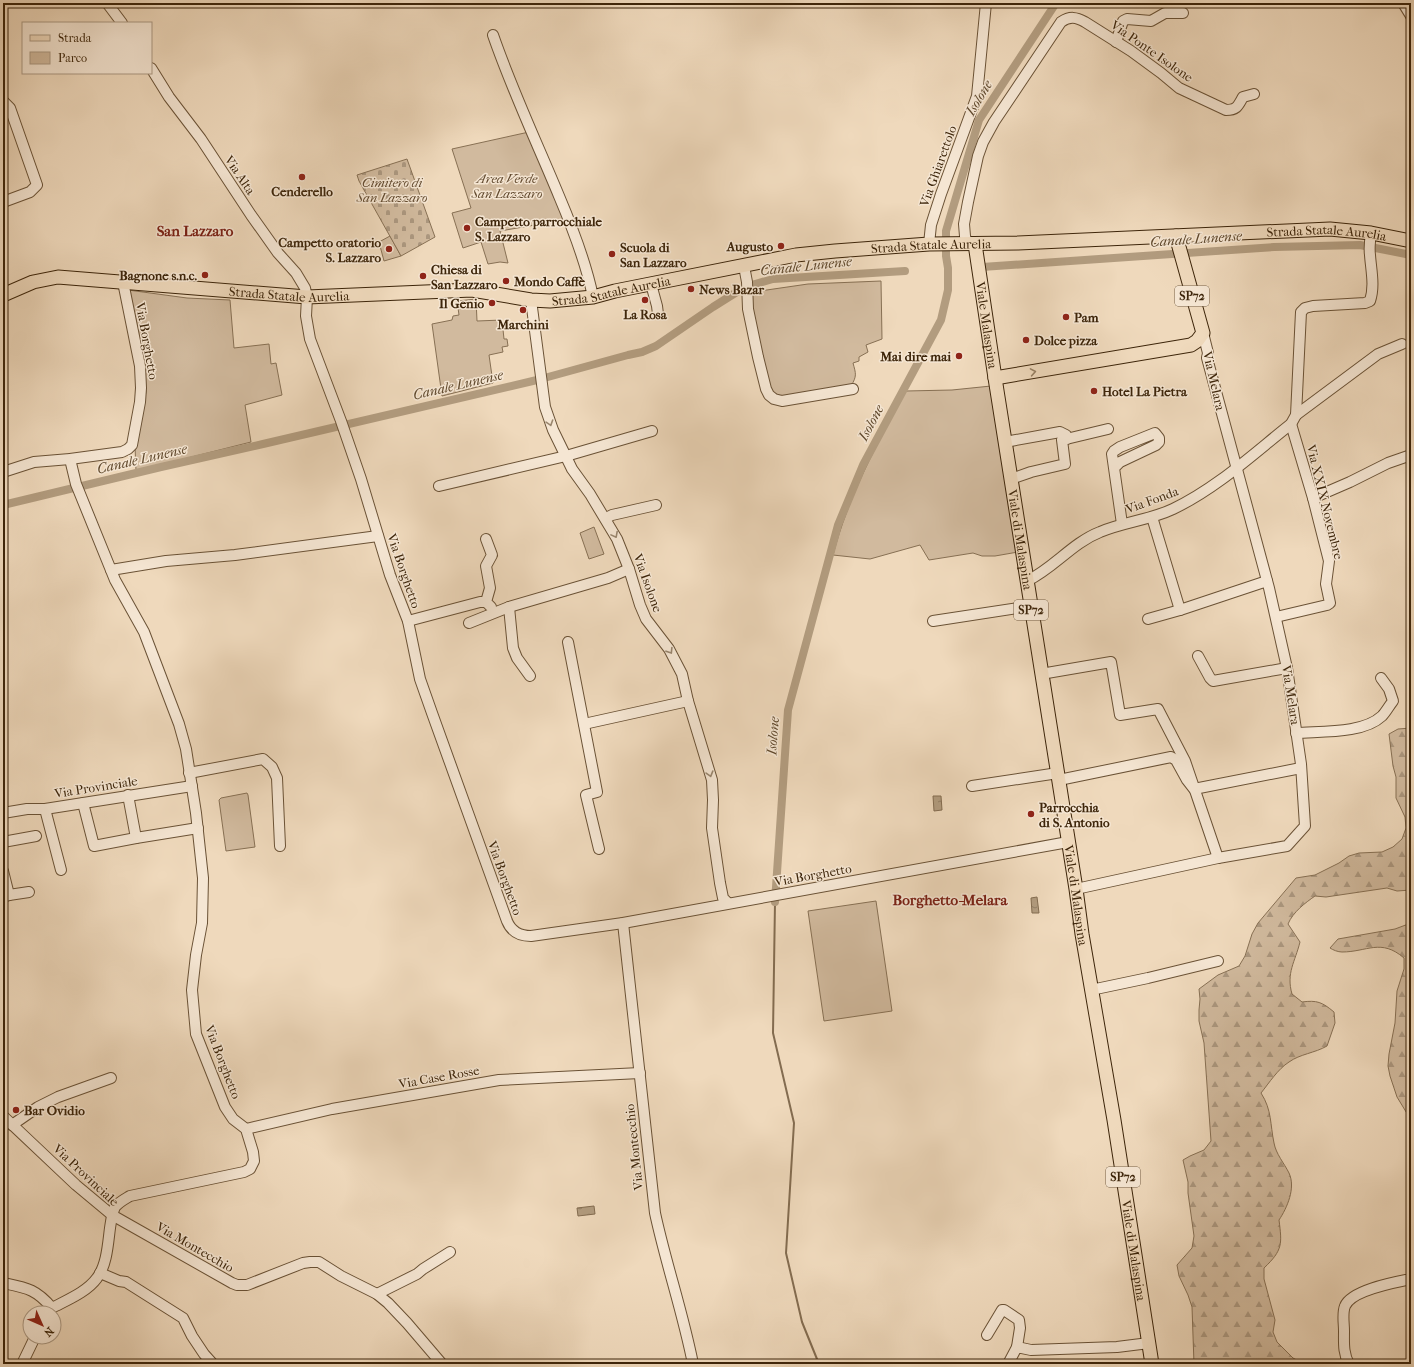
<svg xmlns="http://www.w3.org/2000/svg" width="1414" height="1367" font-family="'IM FELL French Canon',serif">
<defs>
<pattern id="forest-firs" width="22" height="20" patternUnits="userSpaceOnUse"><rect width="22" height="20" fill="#d1ba9e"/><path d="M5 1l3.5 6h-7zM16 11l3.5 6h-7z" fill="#ab977f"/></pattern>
<pattern id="cemetery-stones" width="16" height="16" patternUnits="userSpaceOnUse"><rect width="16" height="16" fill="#d1ba9e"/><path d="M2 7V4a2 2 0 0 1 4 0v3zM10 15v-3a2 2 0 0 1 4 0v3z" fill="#ab977f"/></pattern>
<pattern id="water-ripples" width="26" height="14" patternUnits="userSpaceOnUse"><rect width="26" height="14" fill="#b29c7f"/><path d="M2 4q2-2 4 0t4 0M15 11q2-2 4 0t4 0" fill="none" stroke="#927f66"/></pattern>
</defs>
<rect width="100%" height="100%" fill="#efd9bc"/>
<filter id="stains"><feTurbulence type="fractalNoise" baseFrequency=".005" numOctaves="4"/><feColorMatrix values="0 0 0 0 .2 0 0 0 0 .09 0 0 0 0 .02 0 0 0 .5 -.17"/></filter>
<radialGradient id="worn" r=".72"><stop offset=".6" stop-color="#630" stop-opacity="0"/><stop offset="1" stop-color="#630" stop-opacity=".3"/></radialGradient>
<g fill="#d1ba9e" stroke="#877054">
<path d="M529 132 564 220 500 231 508 263 500 262 488 264 481 242 463 248 452 213 471 208 452 149Z"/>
<path d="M390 236 401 256 384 261 379 242Z"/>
<path d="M881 281 882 339 866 345 868 352 859 357V361L853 363C856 374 857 376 851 386L786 397C777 395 773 394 769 385L753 320 752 293 753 292 808 284Z"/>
<path d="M128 290 187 298 230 300 234 348 269 344 271 364 276 363 282 395 245 405 251 442 136 471 135 446 146 392Z"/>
<path d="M476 299 477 321 502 320 504 339H507L508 346 502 347 503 352 489 355 493 383 442 396 432 324 452 320 453 316 459 315 457 301Z"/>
<path d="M991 386 1018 552 995 556H982L973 553 929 560 920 545 870 559 833 555C848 497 877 443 906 391L952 390Z"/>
<path d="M594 527 604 554 589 559 580 533Z"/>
<path d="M247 793 248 795 255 847 226 851 219 800 221 798Z"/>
<path d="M876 901 892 1011 824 1021 808 911Z"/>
</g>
<g fill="url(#forest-firs)" stroke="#877054">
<path d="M1411 728V890L1397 891 1387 888 1326 897 1315 896C1305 903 1293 912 1288 924L1300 942C1295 962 1286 973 1292 994L1302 1002C1317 1000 1322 1002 1334 1012L1335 1023 1327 1046C1315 1053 1300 1054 1289 1062 1278 1069 1269 1083 1261 1093 1272 1110 1270 1124 1274 1143 1276 1154 1284 1163 1289 1173 1296 1188 1287 1208 1279 1220 1282 1244 1283 1250 1264 1268V1279L1275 1320 1273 1332 1277 1342 1293 1358 1304 1364H1194L1192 1307 1188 1295 1179 1276 1177 1265 1192 1248 1194 1236 1188 1193V1182L1183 1160 1190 1156 1204 1150 1211 1141 1204 1043 1199 1021V1010L1200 999 1199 989 1218 975 1239 966 1245 956 1252 934 1258 923 1296 878 1315 875 1339 863 1349 856 1359 853 1382 852 1393 847 1402 839 1406 828 1405 817 1396 798V777L1393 766 1389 734 1398 729Z"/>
<path d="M1411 923V1120L1397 1097 1390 1076 1388 1066 1389 1054 1395 1023 1397 991 1404 969V958C1381 938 1367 952 1342 952 1338 952 1333 950 1330 948L1338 939 1395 929Z"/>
</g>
<path fill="url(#cemetery-stones)" stroke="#877054" d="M407 159 435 237 401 256 359 181 357 175Z"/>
<g fill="url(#water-ripples)" stroke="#836c50">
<path d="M933 796H941L942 810 934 811Z"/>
<path d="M1037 897 1039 913H1032L1031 898Z"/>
<path d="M594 1206 595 1214 578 1216 577 1208Z"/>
</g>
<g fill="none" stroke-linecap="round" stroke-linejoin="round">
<path stroke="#836c50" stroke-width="2" d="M775 902 773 1033 794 1123 786 1253 802 1322 819 1364"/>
<g stroke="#b29c7f" stroke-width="8">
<path d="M982 267 1274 247 1360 245 1411 255"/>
<path d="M3 505 161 467 263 444 537 380 628 355 642 352 656 346 713 307 740 290 755 284 773 279 905 271"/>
<path d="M775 902 788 710 838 525 863 465 941 320 948 290V268L946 256V231L979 120 1056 3"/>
</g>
<g stroke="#6a5236" stroke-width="12">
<g id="minor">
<path d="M107 3 122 23"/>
<path d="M1403 3 1411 16"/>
<path d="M493 35C512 90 537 143 559 196 573 229 586 262 593 297"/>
<path d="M1116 42 1123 21 1127 19 1151 21 1165 13H1183"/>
<path d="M151 68 169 97 201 139 251 215 278 253 296 273 305 288 307 297 306 316 310 339 341 421 361 479 390 575 408 621 420 679 432 713 507 921C511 931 519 936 531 936L623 923 1068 842"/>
<path d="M3 101 10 108 37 185 30 192 3 202"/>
<path d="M929 244 931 225 941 194 977 96 986 3"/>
<path d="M967 244 965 236 964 224 968 202 978 156 983 142 994 122 1061 22C1070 16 1076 17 1085 22L1131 51 1161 73 1179 88 1226 110C1237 110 1238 106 1243 97L1254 94"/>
<path d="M744 266 747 282 748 309 758 357 766 389 769 395 774 399 782 401 853 389"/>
<path d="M651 284 657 306 658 314"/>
<path d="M531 300 545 407 553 430 572 469 590 494 617 539 629 569 640 605 646 619 669 649 682 674 688 701 712 780 713 800 712 828 720 883 723 898 728 903"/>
<path d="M1296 415 1301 312 1305 308 1313 306 1365 303 1370 301C1375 286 1371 270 1370 255 1369 248 1370 240 1371 233"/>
<path d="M1005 442 1060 432 1066 435 1067 439"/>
<path d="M1114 468 1120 462 1156 445 1159 442V438L1155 433 1120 447 1114 451 1112 454 1122 524"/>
<path d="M3 472 34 462 70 459 122 452 128 449 132 445 140 402 141 388 140 366 123 282"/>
<path d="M1011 479 1031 472 1065 464 1062 440 1108 429"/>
<path d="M439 486 566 456 652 431"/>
<path d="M1313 498 1350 482 1388 463 1411 455"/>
<path d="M1152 517 1180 610 1267 581"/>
<path d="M606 518 612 515 656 505"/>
<path d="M486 539 492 555 486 566 490 588 486 602 491 607"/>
<path d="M111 570 166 561 235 555 378 536"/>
<path d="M1027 581C1054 568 1072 543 1100 532 1123 522 1150 520 1173 509 1217 488 1253 454 1291 424L1296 415 1378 354 1402 344"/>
<path d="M509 607 513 648 517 658 530 676"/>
<path d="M1276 617 1327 605 1330 603 1326 584 1329 561 1313 498 1291 424"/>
<path d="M1148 619 1180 610"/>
<path d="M408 621 480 602H486"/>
<path d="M933 621 1031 606"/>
<path d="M469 623 509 607 608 578 629 569"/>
<path d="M568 642 597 792 586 795 599 849"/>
<path d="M1198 656 1210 678 1213 681 1287 668"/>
<path d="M1041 674 1111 662 1120 715 1158 709 1185 761 1218 858"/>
<path d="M584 724 688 701"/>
<path d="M1296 733C1321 731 1363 734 1382 716 1386 712 1389 706 1393 701L1389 689 1381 678"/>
<path d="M189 773 263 759 272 767 277 778 280 846"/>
<path d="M1059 780 1171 757 1176 760 1187 780 1194 789 1301 768"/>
<path d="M972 786 1058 773"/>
<path d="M83 803 94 846 136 838 128 795"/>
<path d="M45 809 61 870"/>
<path d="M3 813 27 809H45L192 786"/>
<path d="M136 838 198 828"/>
<path d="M3 842 36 836"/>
<path d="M3 871 9 895 3 897"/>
<path d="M1076 889 1218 858 1287 846 1305 826 1301 764 1287 668 1269 588 1207 358 1208 353 1203 333"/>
<path d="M9 895 29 892"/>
<path d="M623 923 655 1213C666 1264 683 1313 693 1364"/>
<path d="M1091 990 1148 978 1218 961"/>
<path d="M3 1116 76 1185 112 1215 232 1283 237 1285H247L303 1263 310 1262H319L341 1276 377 1294 388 1303 407 1323 442 1364"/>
<path d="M12 1125 38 1107 58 1097 111 1078"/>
<path d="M246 1129 332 1109 499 1080 640 1073"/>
<path d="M100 1273 119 1281 126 1282 183 1318 192 1336 204 1354 213 1364"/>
<path d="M3 1283C27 1288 36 1289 52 1308"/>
<path d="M377 1294 417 1274 423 1269 450 1252"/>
<path d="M47 1313 52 1308C67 1300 87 1292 97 1278 107 1265 108 1243 110 1228 111 1221 112 1213 115 1207 119 1202 125 1199 130 1196L244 1172 250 1169 254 1161 253 1152 246 1129 233 1119 225 1107 196 1034 192 990 196 955 202 923 203 878 196 813 186 749 179 724 144 632 115 580 76 484 70 459"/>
<path d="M987 1335 1002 1310H1004L1019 1320 1020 1328 1017 1347"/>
<path d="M22 1364 35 1337"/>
<path d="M1008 1364 1017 1347 1031 1350 1117 1347 1149 1343"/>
<path d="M1349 1364C1343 1353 1344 1343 1344 1331 1344 1323 1342 1313 1345 1306 1351 1291 1391 1283 1406 1280H1411"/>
</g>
</g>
<g stroke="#3d250a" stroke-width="15">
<g id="major">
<path id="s1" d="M975 244 995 378 1076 889 1082 934 1114 1120 1152 1364"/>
<path id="s2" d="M3 295 33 282 58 277 307 297 472 290 531 300 550 301 593 297 615 291 796 255 835 251 929 244 1018 243 1330 229 1371 233 1411 241"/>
<path d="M995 378 1191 345 1197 341 1203 333 1176 236"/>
</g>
</g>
<use href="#minor" stroke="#f5e6d3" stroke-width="10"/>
<use href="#major" stroke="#efd9bc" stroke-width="13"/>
</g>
<defs><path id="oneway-chevron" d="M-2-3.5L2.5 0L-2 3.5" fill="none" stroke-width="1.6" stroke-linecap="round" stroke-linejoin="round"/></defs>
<use stroke="#967f63" href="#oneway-chevron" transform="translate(1033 372) rotate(-10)"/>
<g stroke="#99866e">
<use href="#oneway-chevron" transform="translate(550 423) rotate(72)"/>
<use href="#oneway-chevron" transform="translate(615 535) rotate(62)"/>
<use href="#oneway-chevron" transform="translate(670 651) rotate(58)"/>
<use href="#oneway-chevron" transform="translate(710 774) rotate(74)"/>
</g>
<g fill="#8f2418" stroke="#f5e6d3" stroke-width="1.5">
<circle cx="302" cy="177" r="4"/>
<circle cx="467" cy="228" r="4"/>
<circle cx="781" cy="246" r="4"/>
<circle cx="389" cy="249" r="4"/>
<circle cx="612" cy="254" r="4"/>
<circle cx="205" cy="275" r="4"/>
<circle cx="423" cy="276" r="4"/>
<circle cx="506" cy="281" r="4"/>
<circle cx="691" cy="289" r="4"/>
<circle cx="645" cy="300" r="4"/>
<circle cx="492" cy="303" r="4"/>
<circle cx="523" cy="310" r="4"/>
<circle cx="1066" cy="317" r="4"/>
<circle cx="1026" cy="340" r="4"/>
<circle cx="959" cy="356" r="4"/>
<circle cx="1094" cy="391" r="4"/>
<circle cx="1031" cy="814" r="4"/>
<circle cx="16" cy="1110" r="4"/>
</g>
<g text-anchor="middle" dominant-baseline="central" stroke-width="3" stroke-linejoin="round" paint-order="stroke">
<g fill="#f5e6d3" stroke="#745f46" stroke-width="1">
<rect x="1175" y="286" width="34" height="20" rx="3"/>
<rect x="1014" y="600" width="34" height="20" rx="3"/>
<rect x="1106" y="1167" width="34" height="20" rx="3"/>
</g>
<g font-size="12" font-weight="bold" fill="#3d250a">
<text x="1192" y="296">SP72</text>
<text x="1031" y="610">SP72</text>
<text x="1123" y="1177">SP72</text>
</g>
<g font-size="13" fill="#3d250a" stroke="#f5e6d3">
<text transform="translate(1152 51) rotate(35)">Via Ponte Isolone</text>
<text transform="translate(938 166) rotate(-70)">Via Ghiarettolo</text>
<text transform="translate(240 175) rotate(56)">Via Alta</text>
<text stroke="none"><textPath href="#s2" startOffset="1334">Strada Statale Aurelia</textPath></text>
<text stroke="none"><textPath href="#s2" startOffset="938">Strada Statale Aurelia</textPath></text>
<text stroke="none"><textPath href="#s2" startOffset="614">Strada Statale Aurelia</textPath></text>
<text stroke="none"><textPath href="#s2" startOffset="290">Strada Statale Aurelia</textPath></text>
<text stroke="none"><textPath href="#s1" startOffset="82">Viale Malaspina</textPath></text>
<text transform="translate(147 341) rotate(80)">Via Borghetto</text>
<text transform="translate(1214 381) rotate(77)">Via Melara</text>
<text transform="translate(1152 500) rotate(-20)">Via Fonda</text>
<text transform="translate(1325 502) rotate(76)">Via XXIX Novembre</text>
<text stroke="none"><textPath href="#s1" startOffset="299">Viale di Malaspina</textPath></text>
<text transform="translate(404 571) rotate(71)">Via Borghetto</text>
<text transform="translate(648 583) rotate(70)">Via Isolone</text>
<text transform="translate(1291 695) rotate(81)">Via Melara</text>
<text transform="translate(96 787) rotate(-9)">Via Provinciale</text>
<text transform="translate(813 875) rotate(-10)">Via Borghetto</text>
<text transform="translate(505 878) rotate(70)">Via Borghetto</text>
<text stroke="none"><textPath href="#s1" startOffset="659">Viale di Malaspina</textPath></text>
<text transform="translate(223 1062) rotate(69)">Via Borghetto</text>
<text transform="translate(439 1077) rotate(-10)">Via Case Rosse</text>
<text transform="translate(634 1147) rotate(-96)">Via Montecchio</text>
<text transform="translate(86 1175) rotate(43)">Via Provinciale</text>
<text transform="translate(195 1247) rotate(30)">Via Montecchio</text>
<text stroke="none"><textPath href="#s1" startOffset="1019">Viale di Malaspina</textPath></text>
</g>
<g font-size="13" font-style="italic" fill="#624a2f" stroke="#f5e6d3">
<text x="507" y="178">Area Verde<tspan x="507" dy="15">San Lazzaro</tspan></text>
<text x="392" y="182">Cimitero di<tspan x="392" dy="15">San Lazzaro</tspan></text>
</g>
<g font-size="13" font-weight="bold" fill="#3d250a" stroke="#f5e6d3" text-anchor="start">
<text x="302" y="191" text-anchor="middle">Cenderello</text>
<text x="475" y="221">Campetto parrocchiale<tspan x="475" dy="15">S. Lazzaro</tspan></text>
<text x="381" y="242" text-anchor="end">Campetto oratorio<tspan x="381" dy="15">S. Lazzaro</tspan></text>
<text x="773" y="246" text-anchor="end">Augusto</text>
<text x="620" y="247">Scuola di<tspan x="620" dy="15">San Lazzaro</tspan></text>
<text x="431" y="269">Chiesa di<tspan x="431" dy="15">San Lazzaro</tspan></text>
<text x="197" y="275" text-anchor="end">Bagnone s.n.c.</text>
<text x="514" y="281">Mondo Caffè</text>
<text x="699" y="289">News Bazar</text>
<text x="484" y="303" text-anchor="end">Il Genio</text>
<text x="645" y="314" text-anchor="middle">La Rosa</text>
<text x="1074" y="317">Pam</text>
<text x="523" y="324" text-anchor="middle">Marchini</text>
<text x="1034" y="340">Dolce pizza</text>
<text x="951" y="356" text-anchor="end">Mai dire mai</text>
<text x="1102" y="391">Hotel La Pietra</text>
<text x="1039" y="807">Parrocchia<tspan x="1039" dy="15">di S. Antonio</tspan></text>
<text x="24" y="1110">Bar Ovidio</text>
</g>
<g font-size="14" font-style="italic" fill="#60492d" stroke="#f5e6d3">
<text transform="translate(979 98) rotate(-59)">Isolone</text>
<text transform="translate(1196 239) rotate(-4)">Canale Lunense</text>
<text transform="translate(806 266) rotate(-6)">Canale Lunense</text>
<text transform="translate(458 385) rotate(-13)">Canale Lunense</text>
<text transform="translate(871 423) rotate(-62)">Isolone</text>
<text transform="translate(142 459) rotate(-13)">Canale Lunense</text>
<text transform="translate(773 736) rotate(-86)">Isolone</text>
</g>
<g font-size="15" font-weight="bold" fill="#7a1f14" stroke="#f5e6d3">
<text x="195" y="231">San Lazzaro</text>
<text x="950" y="900">Borghetto-Melara</text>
</g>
</g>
<rect width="1414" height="1367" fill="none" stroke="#efd9bc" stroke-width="16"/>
<rect x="4" y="4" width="1406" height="1359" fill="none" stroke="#3d250a" stroke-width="2"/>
<rect x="8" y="8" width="1398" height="1351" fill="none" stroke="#3d250a"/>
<rect x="22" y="22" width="130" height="52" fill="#f5e6d3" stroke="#ab9983"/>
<rect x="30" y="35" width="20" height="6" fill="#efd9bc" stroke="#ab9983"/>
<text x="58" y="42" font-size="12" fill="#3d250a">Strada</text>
<rect x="30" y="52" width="20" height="12" fill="#d1ba9e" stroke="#ab9983"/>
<text x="58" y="62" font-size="12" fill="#3d250a">Parco</text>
<g transform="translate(42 1325) rotate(135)"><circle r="19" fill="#f5e6d3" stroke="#ab9983"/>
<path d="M0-3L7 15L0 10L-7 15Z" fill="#8f2418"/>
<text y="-6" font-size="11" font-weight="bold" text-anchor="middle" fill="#3d250a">N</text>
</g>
<rect width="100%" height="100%" filter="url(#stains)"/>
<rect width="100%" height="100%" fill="url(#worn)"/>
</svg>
